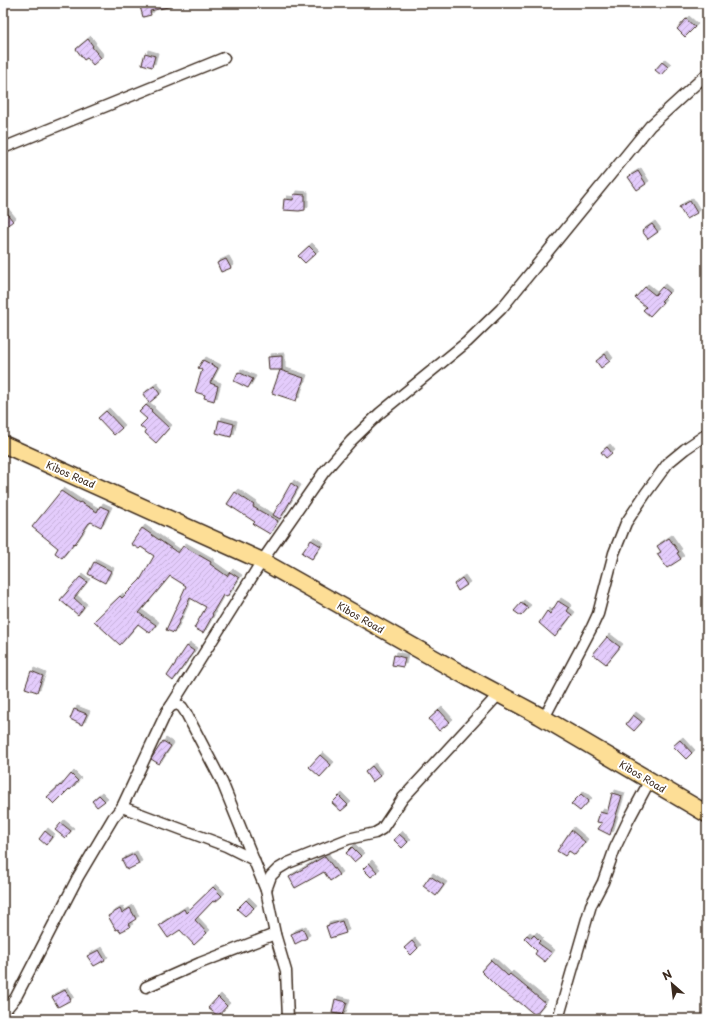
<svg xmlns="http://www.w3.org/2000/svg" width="710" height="1022" font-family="'Playpen Sans',sans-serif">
<defs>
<pattern id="building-hatch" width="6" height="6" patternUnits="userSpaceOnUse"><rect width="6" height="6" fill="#e4ccfc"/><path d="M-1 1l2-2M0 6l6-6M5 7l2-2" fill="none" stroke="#c4afd8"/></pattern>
<filter id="shadow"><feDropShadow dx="3" dy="-3" stdDeviation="0" flood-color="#0004"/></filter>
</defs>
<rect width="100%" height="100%" fill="#fff"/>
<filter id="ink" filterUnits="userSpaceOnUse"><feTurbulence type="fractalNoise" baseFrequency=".025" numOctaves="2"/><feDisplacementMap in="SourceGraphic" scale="8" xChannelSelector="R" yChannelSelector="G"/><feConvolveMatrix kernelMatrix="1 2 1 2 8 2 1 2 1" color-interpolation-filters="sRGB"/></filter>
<g filter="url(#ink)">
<g fill="url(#building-hatch)" stroke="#3b2a1e" filter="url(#shadow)">
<path d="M139 3H172V6L150 11 151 15 143 17Z"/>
<path d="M686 19 695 27 685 37 677 29Z"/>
<path d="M88 39 93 46 92 47 101 58 93 65 87 58 84 60 76 49Z"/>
<path d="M145 53 155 56 152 67 142 64Z"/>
<path d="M662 62 668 67 661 75 655 70Z"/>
<path d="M638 171 646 184 637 190 628 177Z"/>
<path d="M294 194 305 195V210L299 211 283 210 284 199 293 200Z"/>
<path d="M690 201 697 213 686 219 679 207Z"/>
<path d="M3 209 13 221 3 229Z"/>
<path d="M652 224 658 232 648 239 642 231Z"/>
<path d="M309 246 316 253 305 263 298 256Z"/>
<path d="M226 259 231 268 221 272 217 263Z"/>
<path d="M645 287 655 295 662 287 669 293 661 301 663 302 650 316 643 310 646 307 635 298Z"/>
<path d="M605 354 610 361 601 368 596 361Z"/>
<path d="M282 356V370H269L268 357Z"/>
<path d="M203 360 218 368 210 383 218 386 214 401 204 398 205 395 195 392 202 370 198 368Z"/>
<path d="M280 370 304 378 296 401 272 393Z"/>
<path d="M238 372 253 379 248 388 234 381Z"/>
<path d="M154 386 160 394 149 403 143 394Z"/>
<path d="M146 405 152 410 151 411 169 428 156 443 145 433 146 431 140 426 147 419 139 412Z"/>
<path d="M106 411 122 428 114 435 98 418Z"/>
<path d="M219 420 234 424 231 437 216 433Z"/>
<path d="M607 447 612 453 606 458 601 452Z"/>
<path d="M291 483 298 488 280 519 273 515Z"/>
<path d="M61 491 79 503 80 502 97 512 100 506 109 510 101 527 91 522 90 523H89L75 544 74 543 62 558 55 553 58 548 32 527Z"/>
<path d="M235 492 254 505 253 507 278 521 270 534 253 524 255 522 227 504Z"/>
<path d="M142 528 178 553 183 546 211 562 210 564 227 576 230 572 239 578 227 597 223 595 212 614 213 615 203 633 194 628 206 607 190 598 174 633 166 630 186 586 170 576 139 613 156 625 150 633 138 624 120 645 94 621 120 596 122 598 140 580 154 556 141 547 139 549 131 544Z"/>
<path d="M669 538 679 552 677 553 681 559 667 568 657 554 661 552 657 546Z"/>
<path d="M311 540 321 546 312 559 302 553Z"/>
<path d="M94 562 111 571 105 583 88 574Z"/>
<path d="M80 577 87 582 74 598 84 607 78 615 60 600Z"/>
<path d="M462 578 467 585 458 591 454 584Z"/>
<path d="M558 601 569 608 567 611 572 615 555 637 539 623 547 611 550 614Z"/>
<path d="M521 603 528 608 521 616 514 611Z"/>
<path d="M607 637 620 647 606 664 593 654Z"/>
<path d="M187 646 194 651 173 681 167 676Z"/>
<path d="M394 655 405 658 403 667 392 665Z"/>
<path d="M31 671 43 676 37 692 25 688Z"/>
<path d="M74 709 87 714 82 725 70 719Z"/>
<path d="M439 710 450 722 439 731 429 719Z"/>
<path d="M633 715 642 722 634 731 626 724Z"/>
<path d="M680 740 692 753 686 759 673 746Z"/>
<path d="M163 741 171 746 159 764 151 759Z"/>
<path d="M320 755 331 765 320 777 309 767Z"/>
<path d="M372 766 380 776 372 782 365 772Z"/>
<path d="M71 774 78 781 70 790 69 789 54 804 47 797 60 785 61 786Z"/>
<path d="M612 793 622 796 610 835 598 829 602 823 597 822 600 812 607 814Z"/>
<path d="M581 794 589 801 580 811 571 804Z"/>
<path d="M99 795 105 801 97 807 92 801Z"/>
<path d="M339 796 348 805 341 811 332 803Z"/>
<path d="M61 823 71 831 65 838 55 830Z"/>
<path d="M571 830 585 842 575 855 569 851 565 856 557 851Z"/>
<path d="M45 831 52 837 46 845 39 839Z"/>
<path d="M399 834 408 842 402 848 394 840Z"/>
<path d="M352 847 361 856 354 862 346 853Z"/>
<path d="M134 854 139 864 127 870 122 860Z"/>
<path d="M325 856 339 875 330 881 324 872 295 888 289 877Z"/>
<path d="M369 863 377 872 371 877 363 869Z"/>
<path d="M430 876 444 885 436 896 423 886Z"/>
<path d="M213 887 222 896 215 902 213 901 195 920 207 933 194 945 180 930 168 938 159 925 184 909 186 913Z"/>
<path d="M246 900 254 908 245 916 237 909Z"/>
<path d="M130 908 136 919 128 924 130 927 120 932 118 929 116 930 108 916 120 909 122 913Z"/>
<path d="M342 921 346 933 330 938 326 926Z"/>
<path d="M303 929 307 938 295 944 291 934Z"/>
<path d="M527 935 531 938 534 935 540 941 538 943 552 953 545 962 535 954 537 951 524 938Z"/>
<path d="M412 941 418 948 411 955 404 948Z"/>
<path d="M99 950 105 960 94 966 87 956Z"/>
<path d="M491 960 508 976 510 974 545 1003 535 1015 518 1001V1002L500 990 481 971Z"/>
<path d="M65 990 71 1000 58 1007 52 997Z"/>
<path d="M218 997 227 1006 218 1016 208 1008Z"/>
<path d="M335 999 347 1002 343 1015 332 1013Z"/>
</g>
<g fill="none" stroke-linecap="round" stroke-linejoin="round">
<g stroke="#3b2a1e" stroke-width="13">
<g id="minor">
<path d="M3 148 224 58"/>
<path d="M171 706 262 561 324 472 351 441 380 413 467 342 501 309 650 126 707 74"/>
<path d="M544 718 592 627 598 614 614 553 626 523 646 493 668 463 685 449 707 434"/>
<path d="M122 807 226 846 254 860"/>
<path d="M266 890 271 876 278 869 288 863 348 839 375 833 382 829 403 798 499 694"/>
<path d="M146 987 200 963 275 934"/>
<path d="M3 1013 16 997 78 877 113 818 122 807 167 711 171 706 177 704 182 707 186 713 222 782 266 890 275 934 286 971 288 1019"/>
<path d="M558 1019 591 905 603 882 615 848 628 821 650 780"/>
</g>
</g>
<g stroke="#3b2a1e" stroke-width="19">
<path id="primary" d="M3 444 262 561 469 678 540 716 707 814"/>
</g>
<use href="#minor" stroke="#fff" stroke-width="10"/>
<use href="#primary" stroke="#fdde96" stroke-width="16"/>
</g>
</g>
<g text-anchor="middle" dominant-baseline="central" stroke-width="4" stroke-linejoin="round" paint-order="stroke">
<g font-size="10" fill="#3b2a1e" stroke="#fff">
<text transform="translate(71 474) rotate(24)">Kibos Road</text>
<text transform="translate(361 617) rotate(30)">Kibos Road</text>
<text transform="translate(643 776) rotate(31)">Kibos Road</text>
</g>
</g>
<rect width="710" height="1022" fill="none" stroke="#fff" stroke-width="16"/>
<rect x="8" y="8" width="694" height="1006" fill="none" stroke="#3b2a1e" stroke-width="1.5" filter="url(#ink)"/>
<g transform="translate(672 984) rotate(332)" stroke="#ffffff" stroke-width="3" paint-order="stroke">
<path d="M0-3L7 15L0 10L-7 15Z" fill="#3b2a1e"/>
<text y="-6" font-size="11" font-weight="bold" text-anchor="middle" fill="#3b2a1e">N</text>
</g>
</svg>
